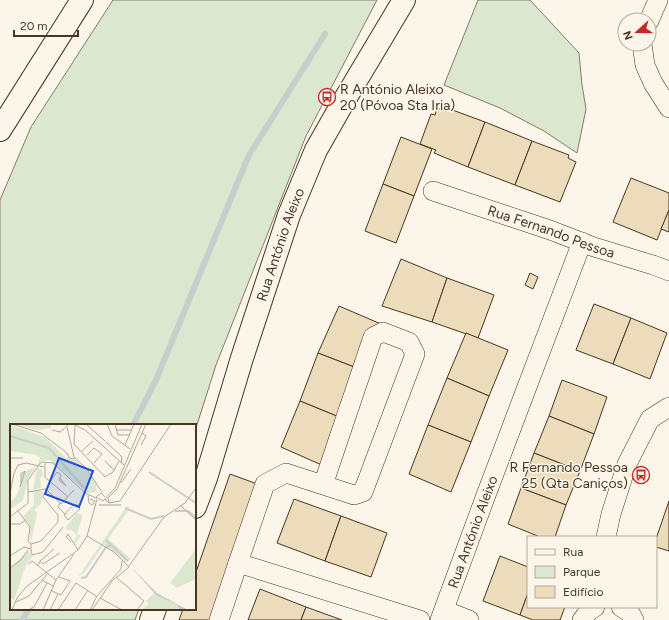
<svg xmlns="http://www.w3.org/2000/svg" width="669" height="620" font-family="Figtree,sans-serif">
<rect width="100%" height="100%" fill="#fbf6e9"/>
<g fill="#dce7d0" stroke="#887966">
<path d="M113 0H377L306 136 216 365 195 431V425H11V609H139L135 620H0V200L31 127Z"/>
<path d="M478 0H530L579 53 582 85 586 109 577 153 544 131 500 108 444 85Z"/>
</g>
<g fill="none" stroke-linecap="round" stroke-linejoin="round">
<g stroke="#c9cecd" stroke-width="6">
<path d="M133 425 156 380 249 155 325 34"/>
<path d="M22 620 29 609"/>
</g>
</g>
<g fill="#ecdcbc" stroke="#4a3520">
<path d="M437 108 446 111 447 108 485 122 468 167 434 153 436 150 420 144 431 114 435 115Z"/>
<path d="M485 122 532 141 515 185 468 167Z"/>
<path d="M401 137 432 149 414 196 383 184Z"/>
<path d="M532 141 569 155 568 158 576 162 560 202 515 185Z"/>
<path d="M631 178 669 193V210L657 240 613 222Z"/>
<path d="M383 184 414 196 396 243 365 231Z"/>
<path d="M669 210V232L661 229Z"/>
<path d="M401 259 447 278 432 322 382 306Z"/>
<path d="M530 273 538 277 533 289 525 285Z"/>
<path d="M447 278 494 295 478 338 432 322Z"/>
<path d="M594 304 631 318 613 364 576 350Z"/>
<path d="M339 306 381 324 362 370 318 353Z"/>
<path d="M631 318 667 333 650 379 613 364Z"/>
<path d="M466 333 508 350 489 396 447 378Z"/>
<path d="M318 353 362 370 344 419 300 401Z"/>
<path d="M447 378 489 396 471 442 428 425Z"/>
<path d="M562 380 607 397 594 434 549 416Z"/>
<path d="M300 401 344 419 324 466 281 447Z"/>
<path d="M549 416 594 434 580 471 534 453Z"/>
<path d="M428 425 471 442 451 492 409 474Z"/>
<path d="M534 453 580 471 566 505 521 488Z"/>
<path d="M230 474 260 485 213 620H179L183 609H195V575Z"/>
<path d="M521 488 566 505 555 537H540L508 524Z"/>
<path d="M294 499 341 516 325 561 277 543Z"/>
<path d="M669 501V551L656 547V539Z"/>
<path d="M341 516 387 533 371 577 325 561Z"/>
<path d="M500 556 528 567V593L520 615 483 601Z"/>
<path d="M260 589 306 607 301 620H248Z"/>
<path d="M528 593V607H565L560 620H533L520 615Z"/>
<path d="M306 607 342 620H301Z"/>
</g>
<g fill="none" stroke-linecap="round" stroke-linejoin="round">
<g stroke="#4a3520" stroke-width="20">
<g id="street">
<path d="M649 21 658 0"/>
<path d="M642 44 645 65 653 83 669 108"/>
<path id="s1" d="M433 191 550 230 594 247 653 265 669 271"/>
<path d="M323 485 373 337 383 332 409 342 415 354 363 492 354 495 286 473 265 484 238 563 420 620"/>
<path d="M606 537 611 514 627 464 650 419 669 407"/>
<path d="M621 607 630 613 634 620"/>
<path d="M444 610 469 620"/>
<path d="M219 620 238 563"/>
<path id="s2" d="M440 620 486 495 582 242"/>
<path d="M582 620 589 611 595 607"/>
</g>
</g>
<g stroke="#4a3520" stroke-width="24">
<g id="secondary">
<path d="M0 130 82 0"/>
<path id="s3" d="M195 507 206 478 242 358 289 215 316 150 345 99 404 0"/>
<path d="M151 620 155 609"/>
</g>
</g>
<use href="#street" stroke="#fbf6e9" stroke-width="19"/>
<use href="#secondary" stroke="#fbf6e9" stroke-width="22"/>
</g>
<defs>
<g id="bus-ring" transform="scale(0.9)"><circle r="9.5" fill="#fbf6e9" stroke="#c62828" stroke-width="1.5"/><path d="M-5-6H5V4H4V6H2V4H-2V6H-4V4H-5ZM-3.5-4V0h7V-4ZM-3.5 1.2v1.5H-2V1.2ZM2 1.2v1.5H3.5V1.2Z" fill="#c62828"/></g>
</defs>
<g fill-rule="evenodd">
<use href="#bus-ring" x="327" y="97"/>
<use href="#bus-ring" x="641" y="475"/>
</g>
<g text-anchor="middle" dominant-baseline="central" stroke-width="3" stroke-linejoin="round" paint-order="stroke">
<g font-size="14" fill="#4a3520" stroke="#fbf6e9" text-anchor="start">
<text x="340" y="89">R António Aleixo<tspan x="340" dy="16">20 (Póvoa Sta Iria)</tspan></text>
<text x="628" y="467" text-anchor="end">R Fernando Pessoa<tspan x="628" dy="16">25 (Qta Caniços)</tspan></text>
</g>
<g font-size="14" fill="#4a3520" stroke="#fbf6e9">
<text stroke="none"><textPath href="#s1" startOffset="125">Rua Fernando Pessoa</textPath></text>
<text stroke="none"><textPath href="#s3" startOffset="276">Rua António Aleixo</textPath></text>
<text stroke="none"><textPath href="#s2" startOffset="94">Rua António Aleixo</textPath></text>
</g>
</g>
<g transform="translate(10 424)">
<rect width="186" height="186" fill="#fbf6e9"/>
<path d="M5 0H41V4L27 6ZM0 1 35 13 56 34 65 36 76 46 86 59 87 68 77 69 40 36 31 37 28 41 30 34 26 31 0 27ZM25 43 19 53 13 76 0 86V79L7 71 11 59V49ZM27 44 32 45 33 52 30 54 31 64 23 66ZM24 67H33L31 80 24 86 27 89 21 118 19 100 13 92 24 81ZM117 82 120 84 98 115 121 135 116 138 94 120 75 148 68 153ZM67 89 73 91 67 110 71 112 66 119H63L67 112 61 105 59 107 55 104ZM186 125V155L167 164 160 159ZM18 127 23 132 16 141 4 176 0 174V144ZM144 169 167 181 169 186H131L139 180 136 177Z" fill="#dce7d0"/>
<path d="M121 143 147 169 178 186H169L167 181 146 171Z" fill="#c9cecd"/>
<path fill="none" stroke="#c9cecd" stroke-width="2" d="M0 12 39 24 74 64M139 48 186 79M89 81H111M115 84 141 95 154 92M165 87H178L186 94M96 116 118 137M71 154 76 153 96 123 101 121"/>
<path fill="none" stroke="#b4a999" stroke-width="1" d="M2 0 31 9 57 29 59 34 65 35M63 0 75 6 114 41M76 0 95 17M97 0 102 12 120 25M105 0 108 11H119M65 2 64 20 95 53 103 48 109 37M57 3 64 33 76 44 92 68M42 6 50 8 59 0M106 6H121M96 18 112 33 111 39M115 21 124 0M131 21 136 12 132 9M72 27 83 17M77 31 84 24 92 30 84 39M0 34H13M95 37 104 46M35 39V53L58 73M27 42 32 38 43 39 75 69 86 74M40 58 47 48 51 51 49 56 56 62 50 54M111 59 121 45M10 63 15 47 11 50V59M18 68 36 65 51 80 64 66M0 70 4 49 8 41 16 39 34 43M78 71 79 79 82 81 85 77 80 75M95 73 91 69 86 73 93 77 105 64 132 0M95 75 99 79 110 77 161 0M50 79 48 83 55 90M99 79 98 74 107 65 136 0M63 81H68L70 85 58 96 54 91ZM171 82 186 96M8 87 20 103 18 117M0 93 18 79V56L28 42M0 100H10L16 96M77 112 104 128 119 143 102 157 82 186M61 118 56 113 58 110 68 126M21 120 31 117 48 98V91L33 73 35 68M14 123 21 125V120L18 117M21 125 22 131 33 128 53 103M0 132 14 123M30 137 33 140 50 129M18 140 22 137 46 156M28 142 30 137 44 125M119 142 154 93 175 79 186 64M0 144 11 136 18 126M106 153 134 177 127 186M32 156 43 162M42 167 51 171 60 157 49 153M90 174 112 186M6 178 19 172 38 149M2 186 7 174 17 162 68 126 77 112 87 75M18 186 24 183 37 159M33 186 46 156 64 130M40 186 48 170M48 186 66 159 86 172M65 186 78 166M80 186 87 172 111 145 112 137"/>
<path fill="#1d4ed8" fill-opacity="0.15" stroke="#1d4ed8" stroke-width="2" d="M49 34 83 47 69 83 35 70Z"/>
<rect width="186" height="186" fill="none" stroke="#4a3520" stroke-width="2"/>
</g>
<rect x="527" y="536" width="130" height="72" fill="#fbf6e9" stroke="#b4a999"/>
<rect x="535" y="549" width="20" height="6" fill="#fbf6e9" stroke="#b4a999"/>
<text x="563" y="556" font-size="12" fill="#4a3520">Rua</text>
<rect x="535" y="566" width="20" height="12" fill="#dce7d0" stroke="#b4a999"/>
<text x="563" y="576" font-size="12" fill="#4a3520">Parque</text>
<rect x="535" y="586" width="20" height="12" fill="#ecdcbc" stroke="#b4a999"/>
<text x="563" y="596" font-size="12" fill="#4a3520">Edifício</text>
<g transform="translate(637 32) rotate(249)"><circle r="19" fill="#fbf6e9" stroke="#b4a999"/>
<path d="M0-3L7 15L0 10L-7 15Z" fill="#c62828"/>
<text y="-6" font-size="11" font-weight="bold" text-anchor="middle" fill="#4a3520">N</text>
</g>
<path d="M14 30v6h64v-6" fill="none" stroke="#4a3520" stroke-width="2"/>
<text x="20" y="30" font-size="12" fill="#4a3520" stroke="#fbf6e9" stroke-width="3" paint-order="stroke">20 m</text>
</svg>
